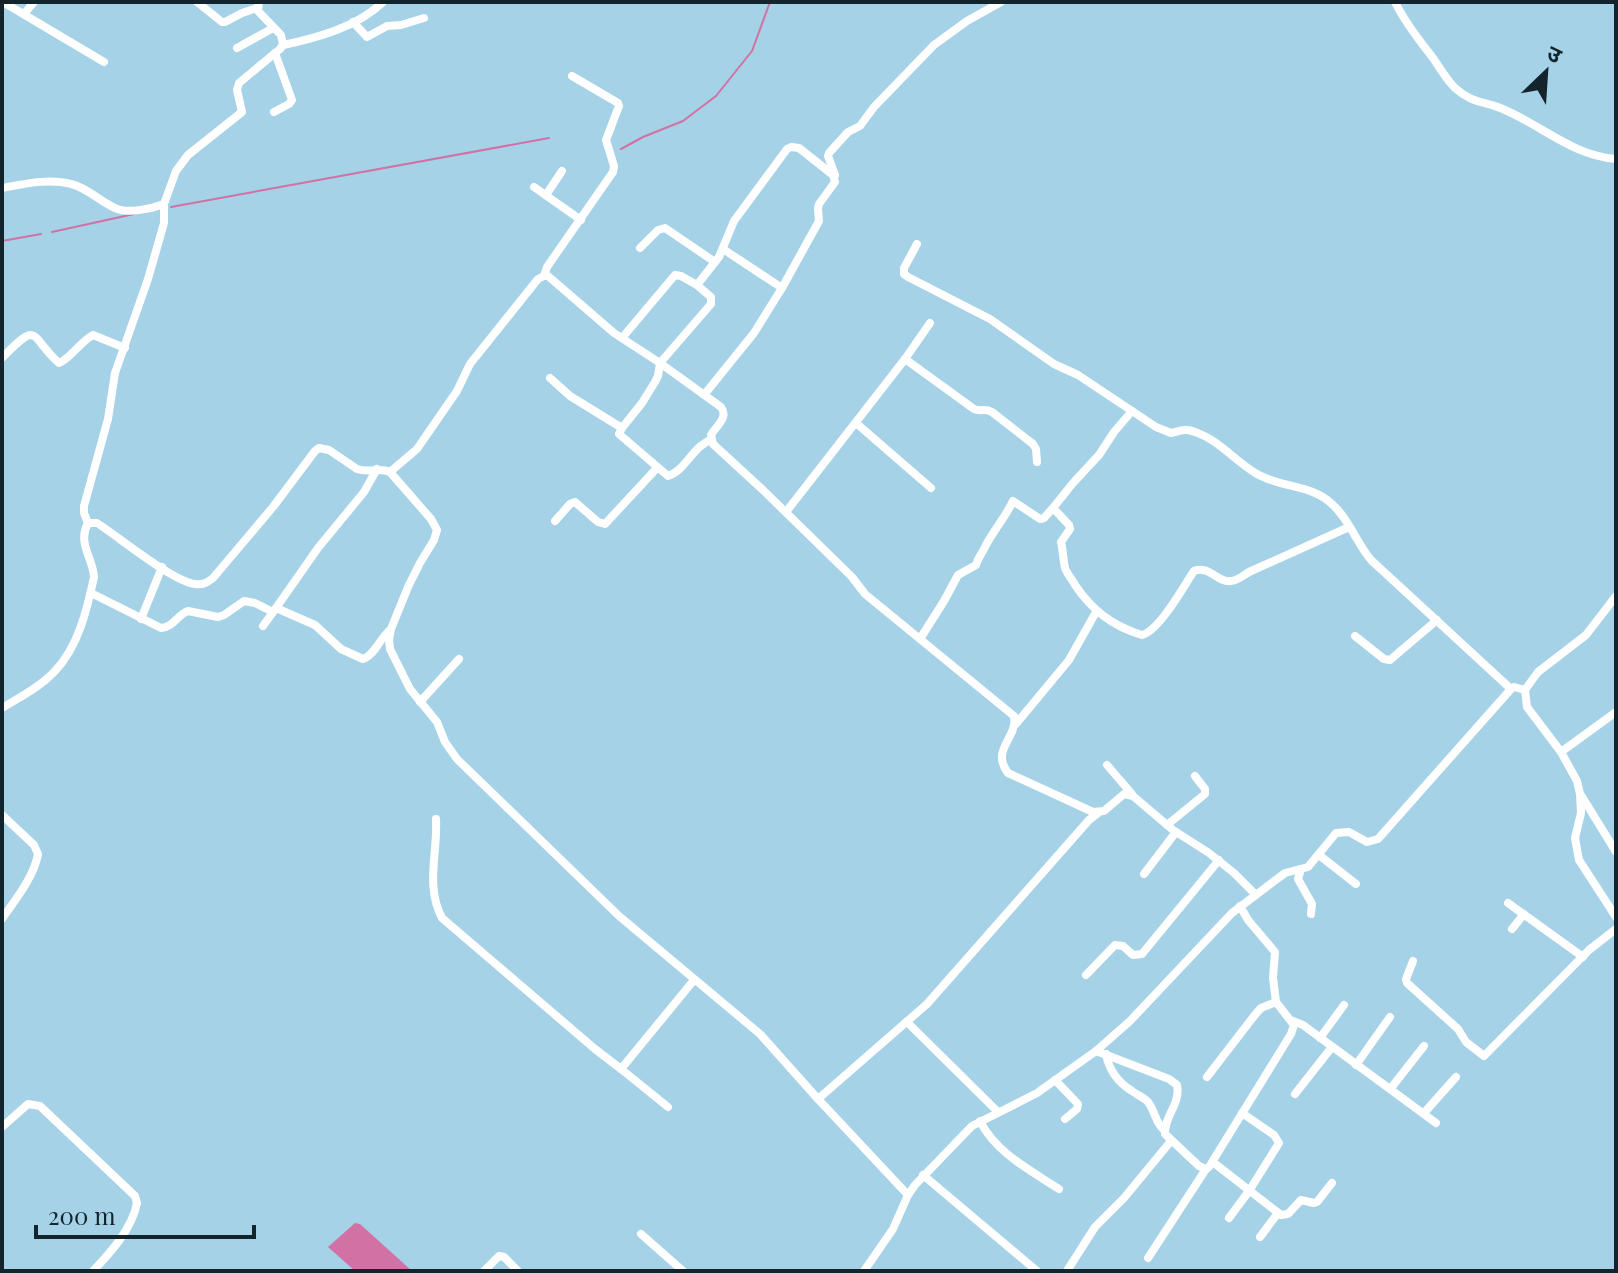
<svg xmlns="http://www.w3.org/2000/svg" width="1618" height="1273" font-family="'Playfair Display','Noto Sans Devanagari',serif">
<rect width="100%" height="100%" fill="#a6d2e7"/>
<path fill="#d271a4" d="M355 1223 360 1224 412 1271H355L328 1247Z"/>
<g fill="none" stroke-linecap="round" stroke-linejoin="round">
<g stroke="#d271a4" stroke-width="2">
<path d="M621 149 643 137 683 121 716 96 752 51 770 2"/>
<path d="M171 207 549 138"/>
<path d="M52 232 134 214"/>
<path d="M2 241 41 234"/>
</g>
<g stroke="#fff" stroke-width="8">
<path d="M3 2 104 62"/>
<path d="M197 2 222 22H225L242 13 257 8"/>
<path d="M1395 2C1405 22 1419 40 1433 58 1440 68 1446 79 1455 88 1473 104 1485 101 1505 110 1544 127 1572 155 1616 159"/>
<path d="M24 14 34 2"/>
<path d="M353 22 367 37 387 26 401 25 424 18"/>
<path d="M283 45C317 38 357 27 383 2"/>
<path d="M237 48 273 28"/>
<path d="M274 112 289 104 292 100 275 53"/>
<path d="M835 175 828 156 829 153 848 132 860 126 874 107 934 45 967 21 1001 2"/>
<path d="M534 187 581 220"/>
<path d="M2 188C24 184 49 178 71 184 88 188 99 201 115 208 127 214 151 209 164 204L176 171 188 155 242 112 237 90 239 83 280 49 283 45 281 35 258 11 259 2"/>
<path d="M546 195 562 171"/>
<path d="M917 244 904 268V274L908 277 990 319 1054 364 1078 375 1156 427 1171 433C1180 431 1186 428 1195 432 1219 440 1236 462 1257 474 1281 488 1311 484 1332 504 1349 519 1356 542 1371 560L1511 689"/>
<path d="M640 248 658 230 665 228 715 262"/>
<path d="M723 249 782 288"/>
<path d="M544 276 547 267 613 172 614 166 606 140 619 106 618 103 572 76"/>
<path d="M697 285 711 297V304L660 363 658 376 655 382 642 403 622 428 619 434 668 476C686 470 693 446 711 440"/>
<path d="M622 338 675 275 681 276 697 285 719 257 734 221 787 149 791 147 799 148 833 175 835 182 819 204 818 208 819 221 782 288 754 333 704 395"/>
<path d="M2 358C40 319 29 336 59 363 70 359 80 342 93 335L125 348"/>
<path d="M905 359 930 323"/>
<path d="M550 378 570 396 622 428"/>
<path d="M856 423 931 488"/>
<path d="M390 472 417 449 457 391 470 364 538 279 544 276H548L614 333 660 363 721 407C729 418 716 426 711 435L713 444 763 490 852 577 865 594 1014 716C1018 739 990 749 1008 773L1093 812 1104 811 1124 794 1133 796 1173 830 1209 853 1234 873 1256 895"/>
<path d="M1053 508 1073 483 1099 455 1114 432 1132 411"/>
<path d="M786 512 905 359 974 409C980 412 985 408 992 412L1033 444 1036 449 1037 462"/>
<path d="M555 521 570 504 575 502 598 522 605 524 657 468"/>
<path d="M88 523 84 513V506L108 419 115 373 148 279 164 223V204"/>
<path d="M91 593 161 628C174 627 177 615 188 611L218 617 224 615 244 601 255 603 273 612"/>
<path d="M1616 596 1586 635 1538 672 1525 690 1527 707 1561 752 1577 781 1580 794 1581 813 1575 838 1579 860 1616 917"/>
<path d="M276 608 318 548 364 492 377 469"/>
<path d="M141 619 162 567"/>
<path d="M263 626 276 608 315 625 341 649 363 659C375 655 380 638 390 630"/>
<path d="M1355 636 1384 659 1390 660 1437 620"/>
<path d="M920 639 944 601 958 575 976 565C978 557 982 554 985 547 993 531 1005 518 1013 501L1040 519 1044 518 1053 508 1069 525 1070 529 1061 542C1063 550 1063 559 1065 568 1067 574 1072 579 1075 585 1092 610 1112 626 1142 635 1160 630 1183 587 1194 571 1210 565 1217 583 1231 581 1237 581 1244 575 1249 572L1349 527"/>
<path d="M420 702 459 659"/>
<path d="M2 708C20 697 40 687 55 671 78 647 87 610 94 577 93 558 77 543 88 523H97C119 537 172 581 195 584 203 585 207 583 213 578L273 507 315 451 319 448 329 450 357 469C369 473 379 467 390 472L431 519 437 530 434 540 420 563 408 587 391 629 389 640 390 649 410 689 437 722 445 742 457 759 619 916 760 1034 818 1099 908 1195"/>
<path d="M1016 724 1069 660 1096 612"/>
<path d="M1561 752 1616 712"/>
<path d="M1107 765 1132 794"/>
<path d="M1581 795 1616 852"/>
<path d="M2 815 34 845 38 854C34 877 15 900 2 919"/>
<path d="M436 819C438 852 425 886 442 918L595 1049 621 1069"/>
<path d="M1167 825 1205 794V789L1195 776"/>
<path d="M1319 855 1356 884"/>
<path d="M1301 869 1298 879 1312 904 1311 914"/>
<path d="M1144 874 1176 832"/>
<path d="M1508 903 1583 957"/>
<path d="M1512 929 1524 914"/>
<path d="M1413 961 1406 979 1407 983 1458 1029 1466 1042 1484 1056 1589 950 1616 929"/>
<path d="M1086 975 1115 945 1123 946 1133 955 1142 954 1219 860"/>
<path d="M1293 1021 1303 1025 1436 1123"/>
<path d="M907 1022 998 1112"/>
<path d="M1320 1038 1344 1005"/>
<path d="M1096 1051 1169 1079 1177 1085C1181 1104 1164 1116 1165 1134L1199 1166 1206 1169 1209 1167 1291 1034 1294 1025 1276 1002 1273 978 1275 952 1248 920 1240 906"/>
<path d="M1106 1054C1109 1070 1119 1083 1132 1091 1137 1095 1144 1097 1148 1102 1155 1111 1155 1122 1164 1130"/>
<path d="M1356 1065 1390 1017"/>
<path d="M1207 1077 1254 1016 1261 1008 1276 1002"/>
<path d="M1055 1080 1078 1104 1077 1109 1065 1119"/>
<path d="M1391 1088 1424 1046"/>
<path d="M1295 1094 1332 1047"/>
<path d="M818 1099 927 1004 1089 820 1098 813"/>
<path d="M668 1107 621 1069 694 980"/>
<path d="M1424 1113 1456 1077"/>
<path d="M980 1121C996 1153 1030 1170 1059 1189"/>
<path d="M2 1127 28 1104 40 1106 135 1196 137 1203C132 1229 111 1252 93 1271"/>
<path d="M1214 1163 1281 1215 1288 1214 1301 1200 1314 1203 1317 1202 1332 1183"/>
<path d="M923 1175 1037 1271"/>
<path d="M1229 1218 1249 1191 1279 1143 1274 1135 1242 1113"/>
<path d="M641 1234 683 1271"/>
<path d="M1260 1237 1278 1213"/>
<path d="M1148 1258 1206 1169"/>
<path d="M484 1271 499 1256 504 1257 518 1271"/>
<path d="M864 1271 893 1229 908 1195 915 1185 972 1126 1037 1093 1096 1051 1130 1021 1232 913 1285 873 1308 867 1336 833 1349 832 1367 842 1378 839 1511 689 1514 687 1525 690"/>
<path d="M1067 1271 1095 1227 1124 1198 1171 1141"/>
</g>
</g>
<rect width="1618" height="1273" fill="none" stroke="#13242c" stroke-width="8"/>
<g transform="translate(1546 72) rotate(25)" stroke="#a6d2e7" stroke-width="6" paint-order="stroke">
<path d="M0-6L14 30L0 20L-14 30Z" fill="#13242c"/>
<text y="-12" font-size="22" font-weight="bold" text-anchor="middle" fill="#13242c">उ</text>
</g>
<path d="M36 1225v12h218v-12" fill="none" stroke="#13242c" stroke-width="4"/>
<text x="48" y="1225" font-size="24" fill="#13242c" stroke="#a6d2e7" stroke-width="6" paint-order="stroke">200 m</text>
</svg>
